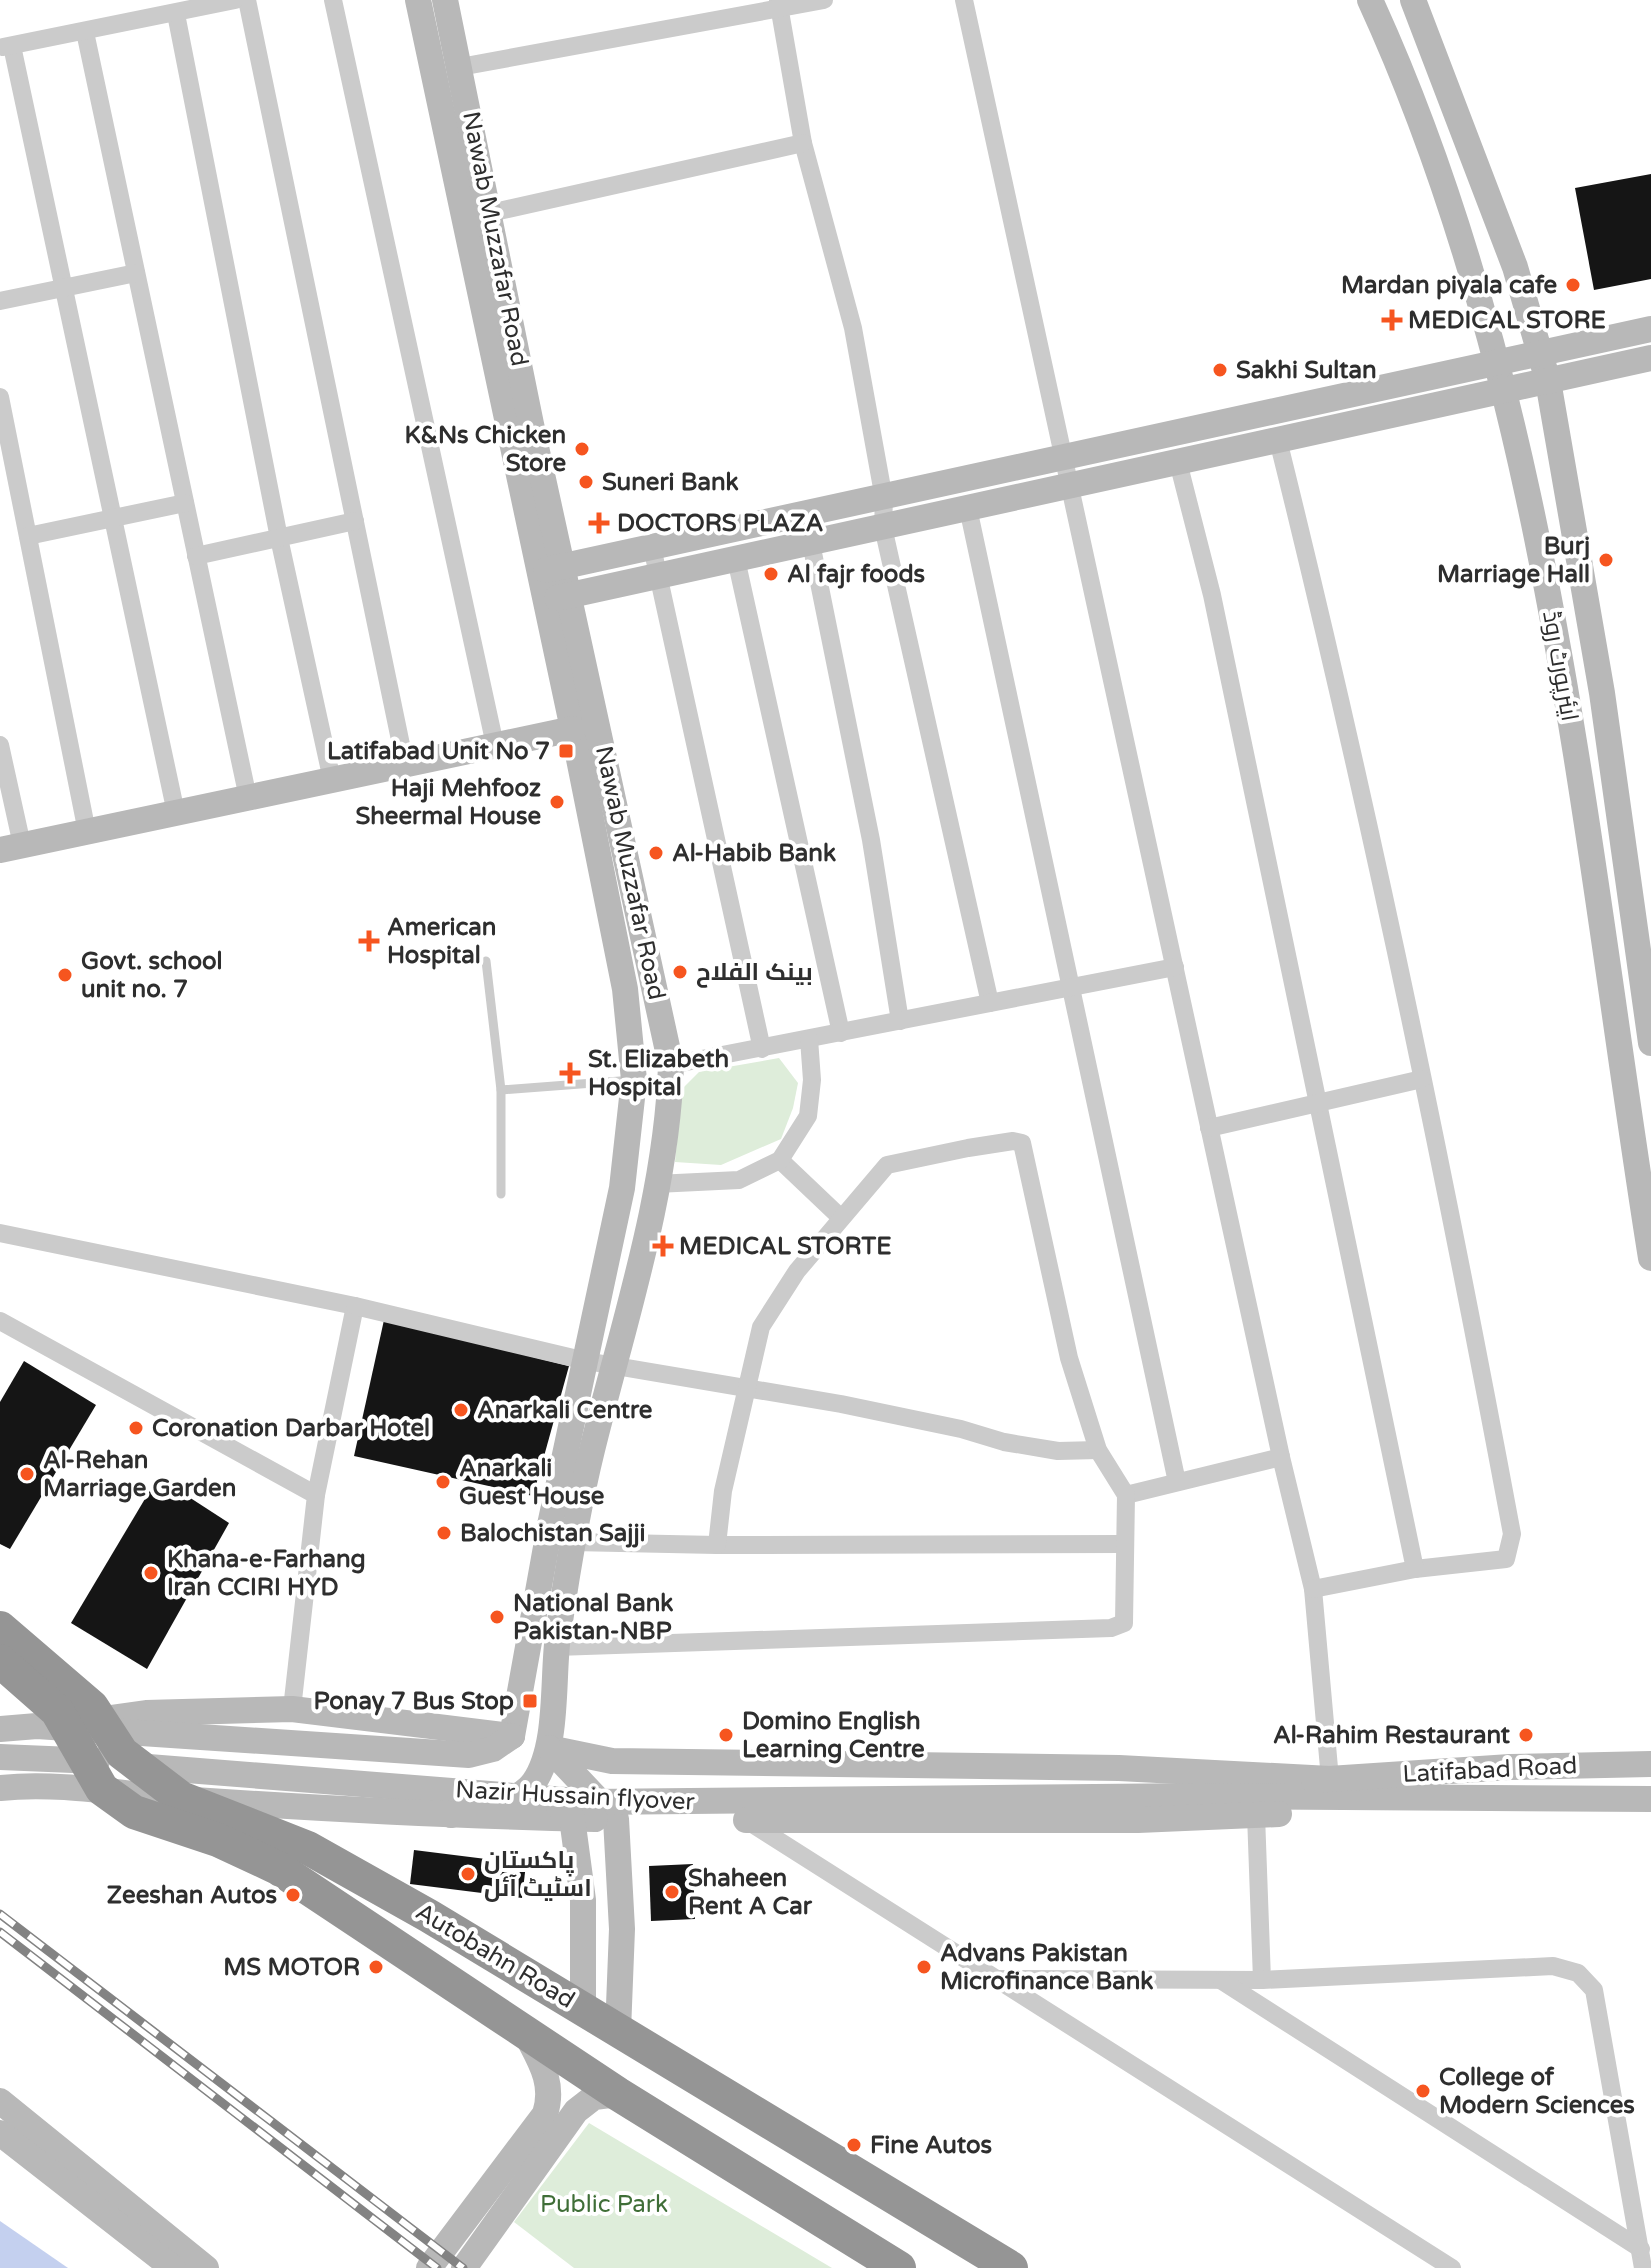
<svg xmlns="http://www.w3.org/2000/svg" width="1651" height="2268" font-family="'Varela Round',Cairo,sans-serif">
<rect width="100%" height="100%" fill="#fff"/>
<g fill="#deedda">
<path d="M779 1058 798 1083 793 1108 781 1139 721 1165 675 1162 682 1089 699 1072Z"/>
<path d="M589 2123 832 2268H574L514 2222Z"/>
</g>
<path fill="#c4d0ef" d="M0 2221 68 2268H0Z"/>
<g fill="#151515">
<path d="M1651 174V279L1594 290 1575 188Z"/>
<path d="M384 1320 569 1366 533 1496 354 1456Z"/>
<path d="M24 1361 96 1405 10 1549 0 1544V1402Z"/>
<path d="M158 1477 229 1523 147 1669 71 1623Z"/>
<path d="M414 1850 526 1864 522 1898 410 1884Z"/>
<path d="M693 1864 695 1919 651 1921 649 1866Z"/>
</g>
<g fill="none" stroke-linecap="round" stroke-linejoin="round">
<g stroke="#cbcbcb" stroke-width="9">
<path d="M486 961 501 1090V1194"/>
<path d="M501 1090 633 1080"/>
</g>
<g stroke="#cbcbcb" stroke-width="18">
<path d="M247 0 405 764"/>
<path d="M333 0 495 745"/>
<path d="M778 0 803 143 853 328 884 499 883 527 990 1003"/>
<path d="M964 0 1281 1457 1313 1589 1330 1779"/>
<path d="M176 14 279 538 332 780"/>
<path d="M85 32 248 798"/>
<path d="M12 46 176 813"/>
<path d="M3 47 235 0"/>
<path d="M460 67 824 0"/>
<path d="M490 213 803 143"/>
<path d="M0 301 136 273"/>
<path d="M0 397 87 832"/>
<path d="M1278 440C1368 802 1444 1168 1512 1534L1506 1559 1415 1569 1313 1589"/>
<path d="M1178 462 1212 595 1415 1569"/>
<path d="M968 508 1177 1482"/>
<path d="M28 536 185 503"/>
<path d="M811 543 871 840 900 1021"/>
<path d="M652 547 762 1049"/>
<path d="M196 556 355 521"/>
<path d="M736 559 841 1033"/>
<path d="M0 745 22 845"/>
<path d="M671 1065 1175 967"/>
<path d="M1209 1128 1422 1079"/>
<path d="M780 1160 840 1217"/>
<path d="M656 1184 739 1180 780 1160 808 1116 812 1080 809 1039"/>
<path d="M0 1233 355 1306 316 1495"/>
<path d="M355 1306 586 1361 841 1404 961 1429 1004 1442 1058 1451 1098 1450"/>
<path d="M0 1321 316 1495 292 1709"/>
<path d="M1126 1495 1281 1457"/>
<path d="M717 1545 1125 1544"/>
<path d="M556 1647 1111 1628 1124 1623 1126 1495 1098 1450 1069 1358 1022 1143 1013 1141 968 1148 887 1165 797 1271 761 1327 723 1491 717 1545 572 1542"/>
<path d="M1256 1815 1262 1980"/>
<path d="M746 1820 1452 2268"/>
<path d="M992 1979 1262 1980 1553 1966 1578 1973 1594 1990 1643 2268"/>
<path d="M1222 1981 1641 2249"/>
</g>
<g stroke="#b8b8b8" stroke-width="26">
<path d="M418 0 573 729 625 989 634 1080 622 1188 550 1525 512 1736"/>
<path d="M445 0 531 424 671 1065C667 1195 623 1324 592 1450 577 1511 567 1572 558 1635 552 1679 559 1746 534 1782 517 1806 477 1807 451 1815"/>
<path d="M1370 0C1549 390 1584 838 1651 1258"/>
<path d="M1413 0 1515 267 1548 381 1602 693 1651 1043"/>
<path d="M546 570 1651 329"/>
<path d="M557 598 1651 358"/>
<path d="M0 850 573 729"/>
<path d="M96 1720 146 1713 292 1709 512 1736"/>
<path d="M0 1729 37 1726 469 1755 493 1749 512 1736"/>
<path d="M549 1748 612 1761 1119 1768 1330 1779"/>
<path d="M549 1748 616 1819 622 1929 618 2031"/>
<path d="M0 1757 97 1761"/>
<path d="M136 1766 591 1802 1199 1796 1651 1799"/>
<path d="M1314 1780 1510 1767 1651 1764"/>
<path d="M0 1788C64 1781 130 1796 194 1800 328 1809 461 1816 595 1819"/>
<path d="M559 1807 572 1818 583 1900V2008"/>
<path d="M746 1820H1138L1279 1814"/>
<path d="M0 2101 206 2268"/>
<path d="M0 2133 173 2268"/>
<path d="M429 2268 545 2114C555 2083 540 2061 526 2034"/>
<path d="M464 2268 576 2111 594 2097 618 2094"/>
</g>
<g stroke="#959595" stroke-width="34">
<path d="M0 1628 92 1707 122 1753 181 1798 308 1848 429 1916 1011 2268"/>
<path d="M0 1661 57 1711 102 1789 134 1812 218 1840 278 1868 618 2094 899 2268"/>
</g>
<g stroke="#838383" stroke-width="9">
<g id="rail">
<path d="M0 1914 463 2268"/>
<path d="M0 1932 437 2268"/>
</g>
</g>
<use href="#rail" stroke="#fff" stroke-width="6" stroke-dasharray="18" stroke-linecap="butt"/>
</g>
<g fill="#f6551f" stroke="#fff" stroke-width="3">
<circle cx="1573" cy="285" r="8"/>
<path d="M1388 308h8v8h8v8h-8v8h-8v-8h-8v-8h8z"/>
<circle cx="1220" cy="370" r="8"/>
<circle cx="582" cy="449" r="8"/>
<circle cx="586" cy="482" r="8"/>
<path d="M595 511h8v8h8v8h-8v8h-8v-8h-8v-8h8z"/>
<circle cx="1606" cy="560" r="8"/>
<circle cx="771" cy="574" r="8"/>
<rect x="558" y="743" width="16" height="16" rx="4"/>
<circle cx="557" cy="802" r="8"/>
<circle cx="656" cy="853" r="8"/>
<path d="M365 929h8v8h8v8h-8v8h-8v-8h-8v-8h8z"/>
<circle cx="680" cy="972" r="8"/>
<circle cx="65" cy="975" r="8"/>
<path d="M566 1061h8v8h8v8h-8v8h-8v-8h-8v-8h8z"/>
<path d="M659 1234h8v8h8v8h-8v8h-8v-8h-8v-8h8z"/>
<circle cx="461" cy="1410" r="8"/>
<circle cx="136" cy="1428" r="8"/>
<circle cx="27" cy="1474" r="8"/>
<circle cx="443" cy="1482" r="8"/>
<circle cx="444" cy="1533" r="8"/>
<circle cx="151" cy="1573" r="8"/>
<circle cx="497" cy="1617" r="8"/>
<rect x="522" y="1693" width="16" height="16" rx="4"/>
<circle cx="726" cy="1735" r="8"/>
<circle cx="1526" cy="1735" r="8"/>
<circle cx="468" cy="1874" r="8"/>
<circle cx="672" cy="1892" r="8"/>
<circle cx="293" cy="1895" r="8"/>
<circle cx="376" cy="1967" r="8"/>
<circle cx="924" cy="1967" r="8"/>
<circle cx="1423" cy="2091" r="8"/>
<circle cx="854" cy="2145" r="8"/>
</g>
<g text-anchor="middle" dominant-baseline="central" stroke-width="8" stroke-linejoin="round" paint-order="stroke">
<g font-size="24" fill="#2e2e2e" stroke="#fff">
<text transform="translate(495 239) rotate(79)">Nawab Muzzafar Road</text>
<text transform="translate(1560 666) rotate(80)">ایئرپورٹ روڈ</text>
<text transform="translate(630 873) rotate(78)">Nawab Muzzafar Road</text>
<text transform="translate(1490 1770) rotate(-3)">Latifabad Road</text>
<text transform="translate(575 1796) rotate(3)">Nazir Hussain flyover</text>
<text transform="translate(495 1956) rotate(31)">Autobahn Road</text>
</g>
<g font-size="24" font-weight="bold" fill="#2e2e2e" stroke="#fff" text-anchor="start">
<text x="1557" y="285" text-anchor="end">Mardan piyala cafe</text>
<text x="1408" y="320">MEDICAL STORE</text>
<text x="1236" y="370">Sakhi Sultan</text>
<text x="566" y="435" text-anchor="end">K&amp;Ns Chicken<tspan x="566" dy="28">Store</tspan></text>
<text x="602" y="482">Suneri Bank</text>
<text x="617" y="523">DOCTORS PLAZA</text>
<text x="1590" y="546" text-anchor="end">Burj<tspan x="1590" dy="28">Marriage Hall</tspan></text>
<text x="787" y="574">Al fajr foods</text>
<text x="550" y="751" text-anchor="end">Latifabad Unit No 7</text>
<text x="541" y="788" text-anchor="end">Haji Mehfooz<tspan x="541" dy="28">Sheermal House</tspan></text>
<text x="672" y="853">Al-Habib Bank</text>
<text x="387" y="927">American<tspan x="387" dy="28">Hospital</tspan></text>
<text x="81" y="961">Govt. school<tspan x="81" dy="28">unit no. 7</tspan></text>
<text x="696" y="972">بینک الفلاح</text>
<text x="588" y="1059">St. Elizabeth<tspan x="588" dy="28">Hospital</tspan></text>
<text x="679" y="1246">MEDICAL STORTE</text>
<text x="477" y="1410">Anarkali Centre</text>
<text x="152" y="1428">Coronation Darbar Hotel</text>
<text x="43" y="1460">Al-Rehan<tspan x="43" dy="28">Marriage Garden</tspan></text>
<text x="459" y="1468">Anarkali<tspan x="459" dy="28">Guest House</tspan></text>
<text x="460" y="1533">Balochistan Sajji</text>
<text x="167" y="1559">Khana-e-Farhang<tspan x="167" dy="28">Iran CCIRI HYD</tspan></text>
<text x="513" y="1603">National Bank<tspan x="513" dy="28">Pakistan-NBP</tspan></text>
<text x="514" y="1701" text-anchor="end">Ponay 7 Bus Stop</text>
<text x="742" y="1721">Domino English<tspan x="742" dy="28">Learning Centre</tspan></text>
<text x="1510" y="1735" text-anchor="end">Al-Rahim Restaurant</text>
<text x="484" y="1860">پاکستان<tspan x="484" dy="28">اسٹیٹ آئل</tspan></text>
<text x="688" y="1878">Shaheen<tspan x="688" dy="28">Rent A Car</tspan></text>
<text x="277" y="1895" text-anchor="end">Zeeshan Autos</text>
<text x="940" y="1953">Advans Pakistan<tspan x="940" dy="28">Microfinance Bank</tspan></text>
<text x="360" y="1967" text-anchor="end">MS MOTOR</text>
<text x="1439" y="2077">College of<tspan x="1439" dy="28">Modern Sciences</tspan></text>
<text x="870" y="2145">Fine Autos</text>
</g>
<g font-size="24" fill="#3f6e37" stroke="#fff">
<text x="604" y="2204">Public Park</text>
</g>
</g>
</svg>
